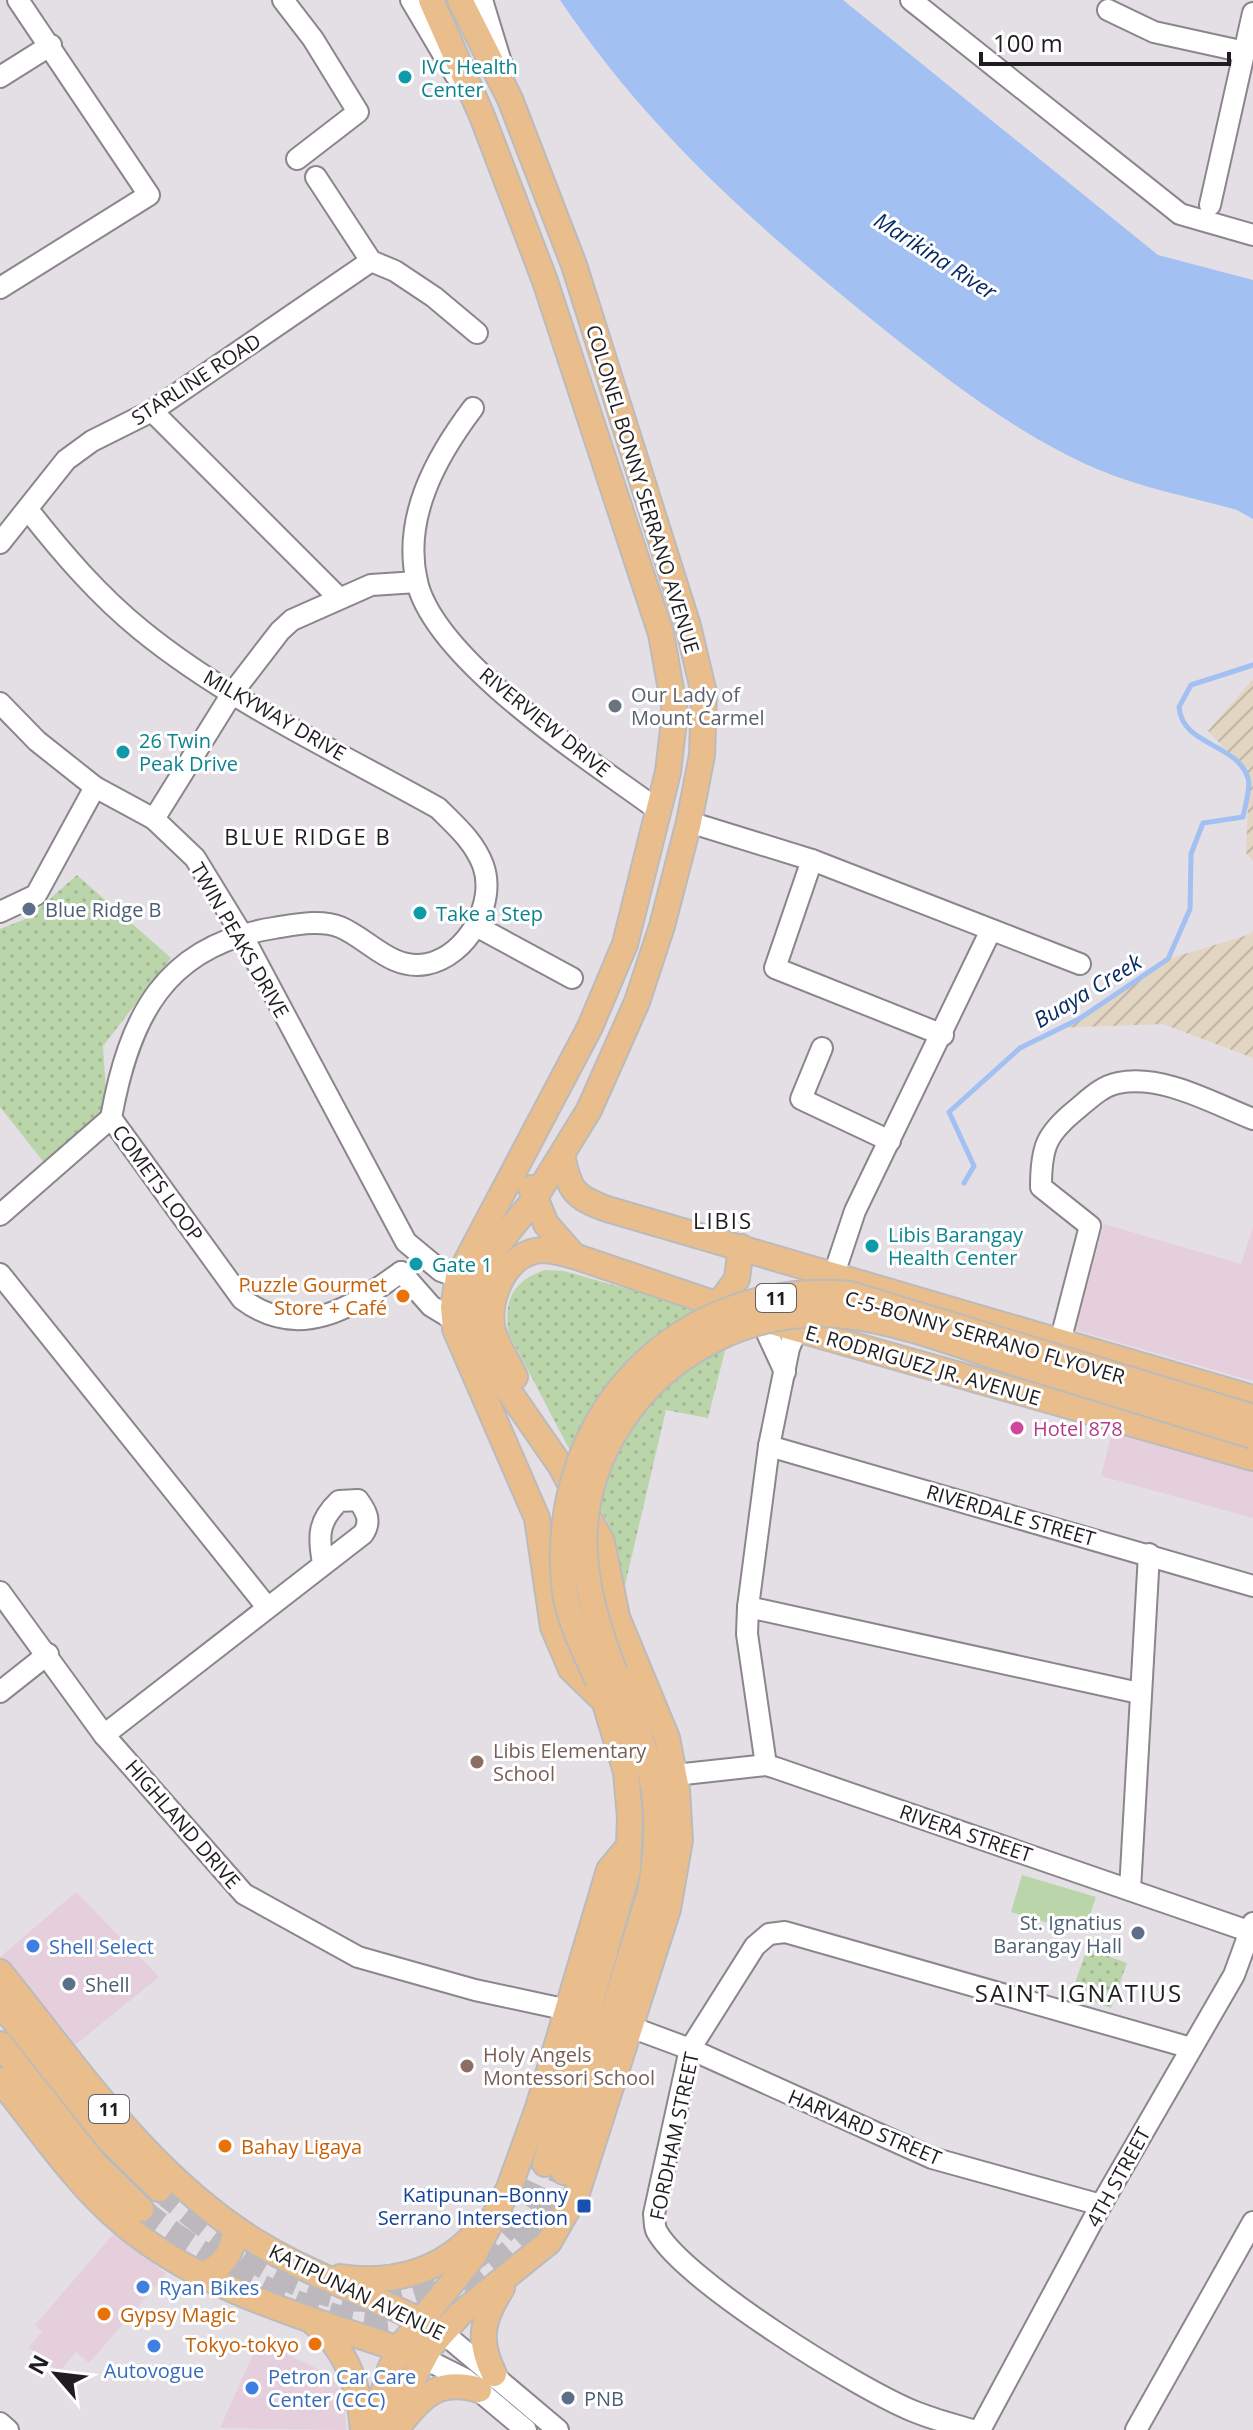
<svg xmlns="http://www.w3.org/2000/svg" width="1253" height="2430" font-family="'Open Sans',sans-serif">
<defs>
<pattern id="industrial-furrows" width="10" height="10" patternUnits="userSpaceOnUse" patternTransform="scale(2)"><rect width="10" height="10" fill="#e2d5c1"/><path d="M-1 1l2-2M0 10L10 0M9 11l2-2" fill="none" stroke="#c1b6a6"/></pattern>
<pattern id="park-dots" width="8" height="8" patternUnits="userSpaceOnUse" patternTransform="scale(2)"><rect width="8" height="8" fill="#bad5aa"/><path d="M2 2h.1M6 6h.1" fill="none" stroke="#9fb692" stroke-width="1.8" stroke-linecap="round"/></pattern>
</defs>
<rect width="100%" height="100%" fill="#e4dee5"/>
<g fill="#e6cfdc">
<path d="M1104 1224 1241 1264 1253 1227V1381L1075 1330Z"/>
<path d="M1113 1428 1253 1466V1518L1101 1476Z"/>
<path d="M76 1892 159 1977 70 2049 0 1957Z"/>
<path d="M116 2231 166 2274 89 2363 76 2352 59 2372 29 2347 42 2332 35 2325Z"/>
<path d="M259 2341 332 2376 345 2400 346 2430 220 2428Z"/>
</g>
<g fill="url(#industrial-furrows)">
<path d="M1253 679V861L1246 853 1249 781 1239 763 1208 731Z"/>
<path d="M1253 930V1058L1163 1024 1056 1028 1079 1019 1168 959 1251 934Z"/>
</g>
<g fill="url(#park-dots)">
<path d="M77 875 171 958 103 1046 107 1108 46 1165 0 1107V929L28 918Z"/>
<path d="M545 1270 564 1271 733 1319 708 1418 666 1410 621 1602 611 1529 509 1334C503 1300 513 1281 545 1270Z"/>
<path d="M1087 1949 1127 1963 1111 2008 1071 1994Z"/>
</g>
<path fill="#bad5aa" d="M1022 1875 1096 1897 1084 1933 1011 1912Z"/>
<path fill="#a2c0f1" d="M560 0H843L1158 255 1253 280V519L1237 510C1191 497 1141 488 1097 469 1016 434 945 378 876 323 754 224 649 132 560 0Z"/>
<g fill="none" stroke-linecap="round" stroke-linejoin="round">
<path stroke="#a2c0f1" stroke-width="5" d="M964 1183 974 1166 949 1112 1020 1048 1079 1019 1168 959 1190 909 1191 854 1203 823 1243 817C1245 806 1251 788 1248 778 1237 743 1182 746 1179 707L1191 685 1253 665"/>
<g stroke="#bdb7be" stroke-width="24" stroke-dasharray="24 12" stroke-linecap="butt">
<path d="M159 2189C252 2266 357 2352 472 2261 507 2233 529 2206 545 2164"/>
<path d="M141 2209C193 2253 322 2331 391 2322 428 2317 465 2290 492 2267 529 2235 548 2219 564 2172"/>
</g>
<g stroke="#8b868c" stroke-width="24">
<g id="minor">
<path d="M283 0 313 39 358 112 297 159"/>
<path d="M411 0 456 76"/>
<path d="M482 0 504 72"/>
<path d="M911 0 1180 214 1253 235"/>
<path d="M1108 10 1154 32 1245 52"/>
<path d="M0 77 51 45"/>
<path d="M316 177 371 261 395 271 434 297 477 333"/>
<path d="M1210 205 1253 13"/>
<path d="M0 288 149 195 18 0"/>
<path d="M473 408C436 457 402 518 417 582 436 662 593 762 658 810"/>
<path d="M152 411 339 598"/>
<path d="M29 511C63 554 98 595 141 630 228 701 340 753 438 808 455 825 474 841 483 865 497 903 467 956 427 964 391 971 369 939 340 927 320 919 294 925 274 928 164 945 129 1018 111 1118L242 1299C299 1342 350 1309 401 1272"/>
<path d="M0 543 66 460 92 441 152 411 371 261"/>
<path d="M0 703 37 741 95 787 154 819 195 858 241 933 406 1242 441 1271 458 1277"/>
<path d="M154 819 233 692 280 631 292 620 371 585 417 582"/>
<path d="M689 822 812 860 1080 964"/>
<path d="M812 860 775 968 943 1035"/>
<path d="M0 912 36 895 95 787"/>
<path d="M476 926 572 978"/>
<path d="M822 1048 801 1099 890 1141"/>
<path d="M0 1215 111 1118"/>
<path d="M401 1272 431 1306 454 1320"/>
<path d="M0 1274 267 1607"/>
<path d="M834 1274 855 1211 991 930"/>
<path d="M760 1318 785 1372"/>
<path d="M1060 1342 1090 1226 1041 1187C1041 1147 1046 1134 1077 1109 1089 1099 1102 1086 1118 1083 1163 1074 1212 1103 1253 1119"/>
<path d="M769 1446 1253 1586"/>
<path d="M0 1592 104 1735 244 1894 358 1957 475 1990 568 2010"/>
<path d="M748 1607 1139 1693"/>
<path d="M0 1692 48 1654"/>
<path d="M104 1735 363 1534C372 1521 366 1511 358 1500L339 1501C318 1521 318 1536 323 1563"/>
<path d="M766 1765 747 1634 748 1607 769 1446 789 1348 797 1329"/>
<path d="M675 1775 766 1765 776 1768 1251 1932"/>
<path d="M1130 1890 1149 1554"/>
<path d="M636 2029 690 2049 932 2158 1101 2205"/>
<path d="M442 2332 558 2430"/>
<path d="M423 2358 465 2379 526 2430"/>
<path d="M0 2423 8 2430"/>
<path d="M972 2430C952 2424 932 2419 913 2411 857 2388 686 2282 657 2232 654 2227 655 2221 654 2214L690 2049 755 1946 769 1934 785 1932 1191 2048"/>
<path d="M980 2430 1101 2205 1234 1975 1253 1923"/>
<path d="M1136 2430 1253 2222"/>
</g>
</g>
<g stroke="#bcbbbc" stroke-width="28">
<g id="major">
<path d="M431 0 482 116 545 281 661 634 675 712 668 772 625 944 590 1027 458 1277 453 1307 455 1329 537 1518 553 1627 571 1669 605 1702"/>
<path d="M562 1155C569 1189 573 1197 607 1209L1253 1398"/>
<path d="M531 1188 546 1224 574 1256 754 1317 1253 1458"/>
<path d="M718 1305 737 1279 741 1247"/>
<path d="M515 1377C508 1362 498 1347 493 1331 485 1300 506 1251 543 1250 553 1250 565 1254 574 1256"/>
<path d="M0 1972C78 2069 150 2177 258 2243 314 2277 376 2297 433 2327"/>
<path d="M0 2003 110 2141 159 2189"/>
<path d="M0 2044 94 2163 141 2209"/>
<path d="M0 2080C38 2127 73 2180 119 2220 203 2293 311 2318 413 2354"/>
<path d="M545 2164 628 1870 630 1817 626 1772 600 1687"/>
<path d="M564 2172 650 1892C667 1800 650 1757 615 1673"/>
<path d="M201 2275C224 2267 234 2251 235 2228"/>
<path d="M340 2277C393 2285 444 2271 479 2229"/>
<path d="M315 2324C347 2349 360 2390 363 2430"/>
<path d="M494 2374C477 2340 482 2319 502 2288"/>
<path d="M402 2422C424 2393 442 2379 479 2390"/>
<path d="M372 2430 390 2369 403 2343 472 2258 509 2188 538 2108 609 1870 629 1846"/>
<path d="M396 2430 409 2386 430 2347 460 2314 549 2242 577 2193 668 1909 680 1840 677 1790 667 1738 617 1617 602 1542 560 1465 490 1364 477 1337 471 1299 482 1264 533 1201 589 1110 637 1002 662 926 689 822 702 755 704 693 688 626 574 265 510 99 460 0"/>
</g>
</g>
<use href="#minor" stroke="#fff" stroke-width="20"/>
<use href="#major" stroke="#e9be8c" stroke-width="24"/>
<g stroke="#bcbbbc" stroke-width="28" stroke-linecap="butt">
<g id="major-bridge">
<path d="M615 1673C581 1586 566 1508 620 1424 668 1349 758 1305 848 1316 906 1323 965 1348 1022 1365 1099 1389 1176 1412 1253 1436"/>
<path d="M598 1681C584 1649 567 1618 564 1584 549 1415 679 1278 850 1294L1253 1417"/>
</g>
</g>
<use href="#major-bridge" stroke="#e9be8c" stroke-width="24"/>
</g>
<g fill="#0f9aa8" stroke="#fff" stroke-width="3">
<circle cx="405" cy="77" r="8"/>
<circle cx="123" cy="752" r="8"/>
<circle cx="420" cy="913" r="8"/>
<circle cx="872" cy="1246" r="8"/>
<circle cx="416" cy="1264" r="8"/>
</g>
<circle fill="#6b7280" stroke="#fff" stroke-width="3" cx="615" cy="706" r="8"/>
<g fill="#5c6f8a" stroke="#fff" stroke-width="3">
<circle cx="29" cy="909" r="8"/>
<circle cx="1138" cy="1933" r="8"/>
<circle cx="69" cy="1984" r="8"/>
<circle cx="568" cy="2398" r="8"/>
</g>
<g fill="#e8710a" stroke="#fff" stroke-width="3">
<circle cx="403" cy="1296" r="8"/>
<circle cx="225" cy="2146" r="8"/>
<circle cx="104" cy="2314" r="8"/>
<circle cx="315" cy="2344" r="8"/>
</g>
<circle fill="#d1479c" stroke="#fff" stroke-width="3" cx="1017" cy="1428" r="8"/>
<g fill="#8d6e63" stroke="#fff" stroke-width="3">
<circle cx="477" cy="1762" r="8"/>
<circle cx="467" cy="2066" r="8"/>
</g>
<g fill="#3f7fe0" stroke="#fff" stroke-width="3">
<circle cx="33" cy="1946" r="8"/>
<circle cx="143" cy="2287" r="8"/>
<circle cx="154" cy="2346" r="8"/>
<circle cx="252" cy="2388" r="8"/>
</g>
<rect fill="#1a4fb4" stroke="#fff" stroke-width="3" x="576" y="2198" width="16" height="16" rx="4"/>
<g text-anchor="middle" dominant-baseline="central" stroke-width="6" stroke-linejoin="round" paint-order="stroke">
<g fill="#fff" stroke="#626163" stroke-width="2">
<rect x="756" y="1284" width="40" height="28" rx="6"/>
<rect x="89" y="2095" width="40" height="28" rx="6"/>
</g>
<g font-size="18" font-weight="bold" fill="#1f1d20">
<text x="776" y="1298">11</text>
<text x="109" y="2109">11</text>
</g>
<g font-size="20" fill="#0d838f" stroke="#fff" text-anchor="start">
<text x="421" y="66">IVC Health<tspan x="421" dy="23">Center</tspan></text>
<text x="139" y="740">26 Twin<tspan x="139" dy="23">Peak Drive</tspan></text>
<text x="436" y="913">Take a Step</text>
<text x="888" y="1234">Libis Barangay<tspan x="888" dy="23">Health Center</tspan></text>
<text x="432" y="1264">Gate 1</text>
</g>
<g font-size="20" fill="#1f1d20" stroke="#fff">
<text transform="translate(196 379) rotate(-33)">STARLINE ROAD</text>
<text transform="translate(643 489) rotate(73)">COLONEL BONNY SERRANO AVENUE</text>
<text transform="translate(275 715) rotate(30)">MILKYWAY DRIVE</text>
<text transform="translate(545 722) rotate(39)">RIVERVIEW DRIVE</text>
<text transform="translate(240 940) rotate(60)">TWIN PEAKS DRIVE</text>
<text transform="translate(158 1183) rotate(54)">COMETS LOOP</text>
<text transform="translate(985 1337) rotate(16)">C-5-BONNY SERRANO FLYOVER</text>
<text transform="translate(923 1365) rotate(16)">E. RODRIGUEZ JR. AVENUE</text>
<text transform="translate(1011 1515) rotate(16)">RIVERDALE STREET</text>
<text transform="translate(183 1824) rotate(49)">HIGHLAND DRIVE</text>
<text transform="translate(966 1833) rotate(19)">RIVERA STREET</text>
<text transform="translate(865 2127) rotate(23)">HARVARD STREET</text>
<text transform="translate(674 2136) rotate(-78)">FORDHAM STREET</text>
<text transform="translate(1118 2177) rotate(-61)">4TH STREET</text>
<text transform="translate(357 2292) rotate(26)">KATIPUNAN AVENUE</text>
</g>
<g font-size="20" fill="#5b616d" stroke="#fff" text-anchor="start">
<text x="631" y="694">Our Lady of<tspan x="631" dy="23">Mount Carmel</tspan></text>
</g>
<g font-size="20" fill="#4e5e75" stroke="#fff" text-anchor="start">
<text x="45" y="909">Blue Ridge B</text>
<text x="1122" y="1922" text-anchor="end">St. Ignatius<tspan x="1122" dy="23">Barangay Hall</tspan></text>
<text x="85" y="1984">Shell</text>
<text x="584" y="2398">PNB</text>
</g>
<g font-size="20" fill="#c56008" stroke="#fff" text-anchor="end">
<text x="387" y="1284">Puzzle Gourmet<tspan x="387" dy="23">Store + Café</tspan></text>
<text x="241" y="2146" text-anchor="start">Bahay Ligaya</text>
<text x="120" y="2314" text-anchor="start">Gypsy Magic</text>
<text x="299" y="2344">Tokyo-tokyo</text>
</g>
<g font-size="20" fill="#b23c85" stroke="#fff" text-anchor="start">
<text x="1033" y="1428">Hotel 878</text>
</g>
<g font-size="20" fill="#785e54" stroke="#fff" text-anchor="start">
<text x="493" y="1750">Libis Elementary<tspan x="493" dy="23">School</tspan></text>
<text x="483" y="2054">Holy Angels<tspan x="483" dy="23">Montessori School</tspan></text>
</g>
<g font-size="20" fill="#366cbe" stroke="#fff" text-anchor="start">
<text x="49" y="1946">Shell Select</text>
<text x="159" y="2287">Ryan Bikes</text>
<text x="154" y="2370" text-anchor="middle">Autovogue</text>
<text x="268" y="2376">Petron Car Care<tspan x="268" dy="23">Center (CCC)</tspan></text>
</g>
<g font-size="20" fill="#164399" stroke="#fff" text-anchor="end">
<text x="568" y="2194">Katipunan–Bonny<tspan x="568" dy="23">Serrano Intersection</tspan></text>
</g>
<g font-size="22" font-style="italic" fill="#092c65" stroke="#fff">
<text transform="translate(936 255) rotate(33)">Marikina River</text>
<text transform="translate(1087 990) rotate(-31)">Buaya Creek</text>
</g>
<g font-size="22" letter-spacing="2" fill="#1f1d20" stroke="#fff">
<text x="308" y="836">BLUE RIDGE B</text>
<text x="723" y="1220">LIBIS</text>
</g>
<g font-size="24" letter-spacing="2" fill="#1f1d20" stroke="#fff">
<text x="1079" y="1992">SAINT IGNATIUS</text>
</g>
</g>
<g transform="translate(56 2374) rotate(298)" stroke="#ffffff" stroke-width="6" paint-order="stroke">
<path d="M0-6L14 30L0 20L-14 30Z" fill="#1f1d20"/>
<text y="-12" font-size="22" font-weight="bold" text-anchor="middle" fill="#1f1d20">N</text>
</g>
<path d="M981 52v12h248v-12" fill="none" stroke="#1f1d20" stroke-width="4"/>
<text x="993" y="52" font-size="24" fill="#1f1d20" stroke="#ffffff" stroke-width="6" paint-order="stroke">100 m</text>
</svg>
